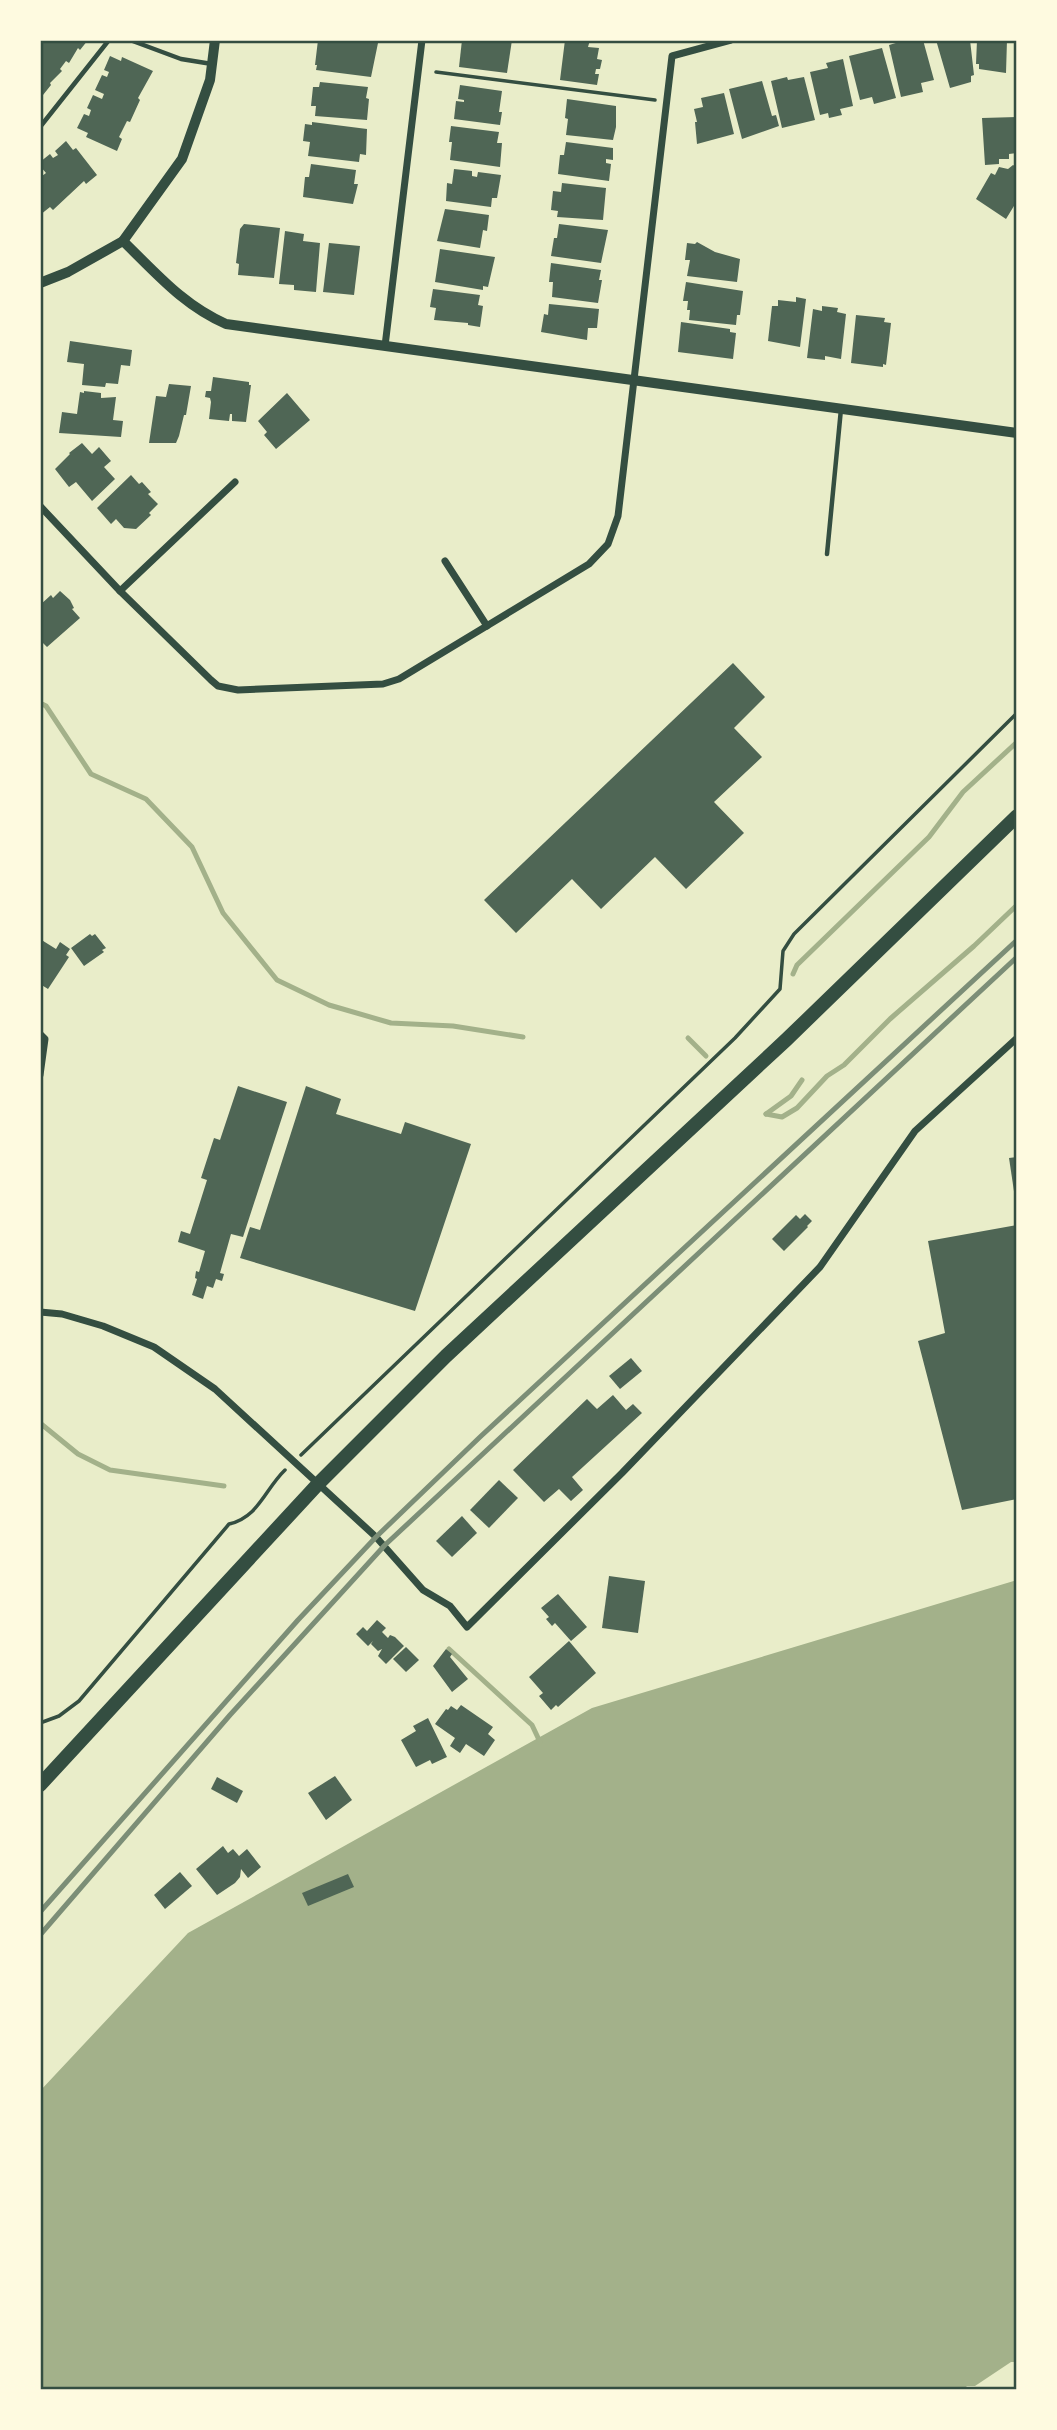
<svg xmlns="http://www.w3.org/2000/svg" width="1057" height="2430" font-family="Poppins,sans-serif">
<rect width="100%" height="100%" fill="#e9edc9"/>
<path fill="#a3b18a" d="M1017 1580V2362H1011L975 2386H967L963 2390H40V2091L188 1933 592 1708Z"/>
<g fill="none" stroke-linecap="round" stroke-linejoin="round">
<g stroke="#a3b18a" stroke-width="5">
<path d="M40 703 46 706 91 774 146 799 192 847 223 913 277 980 329 1005 391 1023 453 1026 523 1037"/>
<path d="M793 974 797 965 929 837 963 792 1017 742"/>
<path d="M688 1038 706 1056"/>
<path d="M766 1114 782 1117 797 1108 827 1076 844 1065 890 1019 974 946 1017 905"/>
<path d="M766 1114 791 1096 802 1080"/>
<path d="M40 1423 78 1454 110 1470 224 1486"/>
<path d="M449 1649 532 1725 540 1742"/>
</g>
</g>
<g fill="#4f6655">
<path d="M40 40H88L80 50 78 48 69 63 66 61 60 69 62 71 50 83 51 85 43 95 40 93Z"/>
<path d="M318 40 378 43 371 77 316 70 317 65H315Z"/>
<path d="M462 40H512L507 73 459 67Z"/>
<path d="M565 40H590L588 47 599 48 597 59 602 60 600 69H596L595 74H599L597 85 560 80Z"/>
<path d="M906 40H923L934 80 921 83 923 92 901 97 889 45Z"/>
<path d="M936 40H970L974 75 971 76V82L950 88Z"/>
<path d="M977 40H1007L1006 73 979 69V64H976Z"/>
<path d="M882 48 896 98 874 104 872 97 860 100 849 56Z"/>
<path d="M110 56 121 61 122 57 153 71 138 98 140 100 130 122 127 121 119 137 122 139 117 151 86 137 88 133 77 128 84 114 89 116 91 110 87 108 93 95 102 99 104 94 95 90 102 75 107 77 109 72 104 70Z"/>
<path d="M843 59 853 106 840 109 842 115 829 118 828 113 820 115 810 72 828 68 826 63Z"/>
<path d="M787 77 788 80 804 77 815 120 782 128 771 81Z"/>
<path d="M762 81 772 116 776 115 779 126 742 139 729 89Z"/>
<path d="M320 82 368 87 366 98 369 99 367 120 315 116 316 106H311L313 87H319Z"/>
<path d="M460 85 502 91 499 112H502L500 125 454 119 456 101 464 102V100L458 99Z"/>
<path d="M724 93 734 134 697 144 695 122H697L694 109 703 107 701 98Z"/>
<path d="M567 99 616 106V127L613 140 566 135 568 119 565 118Z"/>
<path d="M1017 117V153L1009 154V159H999V164L985 165 982 118Z"/>
<path d="M312 122 367 129 366 155 360 154 359 162 308 156 310 142 303 141 305 124 312 125Z"/>
<path d="M451 126 499 132 497 143H502L500 167 450 160 452 142H449Z"/>
<path d="M66 141 73 150 76 148 97 175 86 184 84 181 53 210 50 207 40 215V174L42 176 46 173 40 166V162L50 154 53 158 58 155 55 151Z"/>
<path d="M566 142 613 148V160L606 159V163L611 164 609 181 558 174 560 155H564Z"/>
<path d="M311 164 356 170 354 184H358L353 204 303 197 305 177H309Z"/>
<path d="M1013 165 1017 167V201L1006 219 976 199 991 173 995 175 999 167 1008 169Z"/>
<path d="M454 169 472 171V176L477 177 478 172 501 175 497 198H492L491 207 446 201 447 183 452 184Z"/>
<path d="M562 183 606 188 603 220 557 217 558 211 551 210 553 191 561 192Z"/>
<path d="M445 209 489 215 487 231 483 230 480 248 437 241Z"/>
<path d="M244 224 280 228 274 278 238 275 239 264 236 263 240 229Z"/>
<path d="M559 224 608 230 601 263 551 256 554 238H557Z"/>
<path d="M285 231 304 234 303 241 320 243 316 292 294 290V285L279 284Z"/>
<path d="M697 242 715 252 740 259 737 282 687 276 690 260H685L687 243 695 244Z"/>
<path d="M329 243 360 246 354 295 323 292Z"/>
<path d="M440 249 495 257 488 287 483 286V290L435 282Z"/>
<path d="M551 263 601 270 599 280H602L598 303 552 297 553 282H549Z"/>
<path d="M686 282 743 291 740 315H737L736 325 689 320 690 310H687L688 301H683Z"/>
<path d="M433 289 480 295 478 305 483 306 480 327 468 325V323L434 320 436 308 430 307Z"/>
<path d="M796 297 806 299 800 347 768 341 772 306H778V300L796 302Z"/>
<path d="M549 304 599 309 597 328H588L587 340 541 332 544 314 548 315Z"/>
<path d="M822 306 838 308 837 312 846 314 841 359 825 356V360L807 358 813 309 822 311Z"/>
<path d="M856 315 885 318 884 322 891 323 886 365 883 364V367L851 363Z"/>
<path d="M681 322 730 329V332L736 333 733 359 678 352Z"/>
<path d="M70 341 132 350 130 366 121 365 118 384 106 383 105 387 82 385 84 364 67 362Z"/>
<path d="M213 377 249 382V385H251L246 422 232 421V414H230L229 421 209 419 211 402 210 398 205 397 206 391H211Z"/>
<path d="M169 384 191 386 186 415H184L179 436 176 443H149L156 396 166 397Z"/>
<path d="M84 391 101 393V398L116 397 113 420 123 421 121 437 59 433 62 412 77 414 80 392 84 393Z"/>
<path d="M287 393 310 420 276 449 264 435 267 432 258 421Z"/>
<path d="M82 443 92 454 99 447 111 461 104 467 115 479 92 501 76 482 69 487 55 469 70 454 69 453Z"/>
<path d="M131 475 139 484 142 482 151 492 148 494 158 504 149 513 151 515 136 529 124 528 116 519 111 524 97 508Z"/>
<path d="M60 591 70 600 74 608 72 609 80 618 47 647 40 640V605L51 595 53 598Z"/>
<path d="M733 663 765 697 734 728 762 757 714 802 744 833 686 889 655 857 601 909 572 879 516 933 484 900Z"/>
<path d="M90 934 92 936 95 934 106 948 102 950 104 952 84 966 71 948Z"/>
<path d="M40 939 56 949 60 942 70 949 66 955 69 957 48 989 40 984Z"/>
<path d="M238 1086 287 1102 243 1237 231 1234 220 1273 224 1274 222 1281 216 1279 213 1288 207 1286 203 1299 192 1295 197 1279 195 1278 196 1271 199 1272 205 1251 178 1242 181 1231 190 1234 207 1180 201 1178 214 1138 220 1140Z"/>
<path d="M306 1086 341 1099 336 1114 401 1134 405 1122 471 1144 415 1311 240 1258 250 1227 260 1230Z"/>
<path d="M1017 1157V1198H1015L1009 1158Z"/>
<path d="M805 1214 812 1221 807 1226 808 1227 784 1251 772 1239 796 1215 800 1219Z"/>
<path d="M1017 1225V1499L962 1510 918 1341 945 1333 928 1241Z"/>
<path d="M631 1358 642 1371 620 1389 609 1376Z"/>
<path d="M613 1395 626 1410 633 1404 642 1413 572 1477 583 1490 571 1501 559 1489 544 1502 513 1470 587 1399 597 1409Z"/>
<path d="M499 1480 518 1498 489 1528 470 1510Z"/>
<path d="M462 1516 477 1533 452 1557 436 1541Z"/>
<path d="M609 1576 645 1581 638 1633 602 1628Z"/>
<path d="M558 1594 587 1627 571 1641 555 1623 552 1626 546 1619 549 1617 541 1608Z"/>
<path d="M377 1620 386 1628 382 1632 388 1638 390 1635 395 1637 404 1646 386 1664 378 1656 382 1649 378 1651 371 1644 373 1641 368 1646 356 1634 363 1627 367 1631Z"/>
<path d="M569 1641 596 1673 558 1707 556 1705 551 1710 539 1696 543 1693 529 1677Z"/>
<path d="M406 1647 419 1660 406 1672 393 1659Z"/>
<path d="M446 1649 452 1654 450 1657 468 1679 452 1692 433 1666Z"/>
<path d="M461 1705 493 1727 488 1734 495 1740 484 1756 466 1744 460 1753 450 1746 455 1738 435 1724 446 1709 448 1710 451 1706 457 1710Z"/>
<path d="M428 1718 447 1757 432 1764 430 1760 416 1767 401 1740 416 1731 413 1726Z"/>
<path d="M335 1776 352 1800 326 1820 308 1793Z"/>
<path d="M217 1777 243 1791 237 1803 211 1789Z"/>
<path d="M223 1846 228 1853 233 1849 239 1856 247 1849 261 1867 248 1878 241 1869 240 1877 235 1883 217 1895 196 1869Z"/>
<path d="M180 1872 192 1886 165 1909 154 1895Z"/>
<path d="M348 1874 354 1887 308 1906 302 1893Z"/>
</g>
<g fill="none" stroke-linecap="round" stroke-linejoin="round">
<g stroke="#344e41" stroke-width="3.5">
<path d="M436 72 655 100"/>
<path d="M301 1455 735 1038 780 989 783 951 794 934 1017 713"/>
<path d="M40 1723 59 1716 79 1701 229 1524C259 1517 265 1489 285 1470"/>
</g>
<g stroke="#344e41" stroke-width="4.5">
<path d="M130 40 181 59 212 64"/>
<path d="M40 127 109 40"/>
<path d="M827 554 841 409"/>
</g>
<g stroke="#344e41" stroke-width="7">
<path d="M385 346 422 40"/>
<path d="M40 506 120 591 211 680 218 686 238 690 383 684 399 679 589 564 608 544 618 516 672 56 731 40"/>
<path d="M445 561 487 626"/>
<path d="M120 591 235 482"/>
<path d="M40 1034 45 1039 40 1075"/>
<path d="M40 1312 62 1314 103 1326 154 1347 215 1389 376 1537 423 1590 450 1606 467 1627 622 1473 820 1267 915 1131 1017 1038"/>
</g>
<g stroke="#344e41" stroke-width="10">
<path d="M123 241C157 274 183 305 226 324L1017 433"/>
<path d="M40 283 68 272 123 241 182 159 210 80 215 40"/>
</g>
<path stroke="#344e41" stroke-width="14" d="M40 1785 318 1484 446 1356 786 1040 1017 816"/>
<g stroke="#7c8e77" stroke-width="5">
<path d="M40 1912 298 1620 376 1537 480 1437 1017 940"/>
<path d="M40 1935 230 1715 385 1545 1017 957"/>
</g>
</g>
<rect width="1057" height="2430" fill="none" stroke="#fefae0" stroke-width="84"/>
<rect x="42" y="42" width="973" height="2346" fill="none" stroke="#344e41" stroke-width="2.5"/>
</svg>
